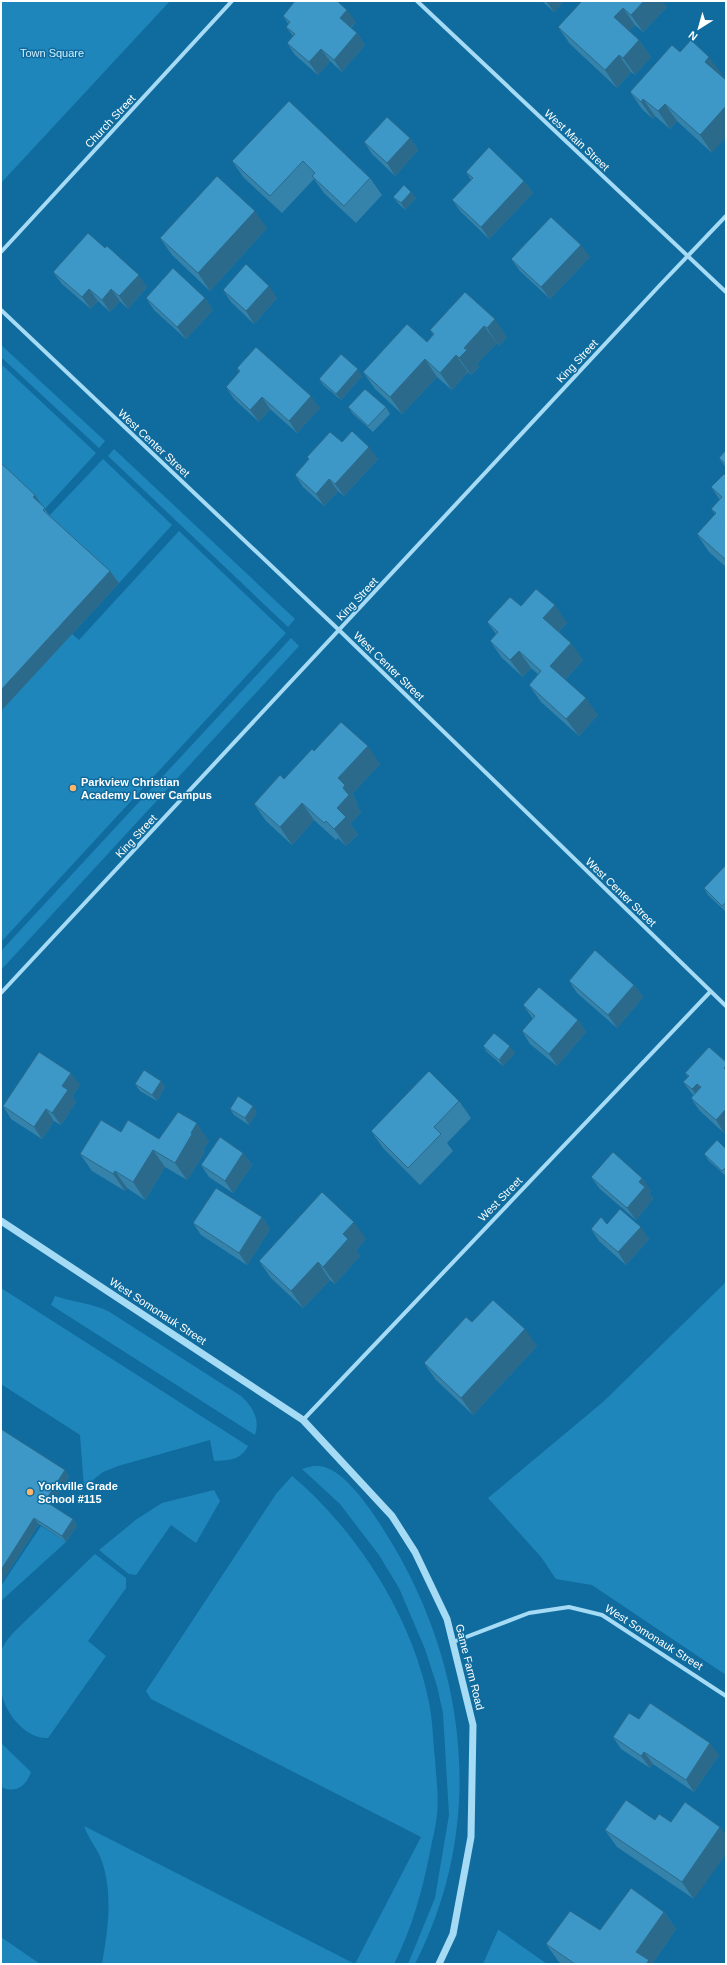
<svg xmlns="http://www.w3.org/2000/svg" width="727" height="1965" font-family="Helvetica,sans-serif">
<rect width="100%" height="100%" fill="#106c9e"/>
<g fill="#1f86bc">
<path d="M1 1H170L1 183Z"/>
<path d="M1 345 105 441 99 448 1 357Z"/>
<path d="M1 364 96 453 43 511 1 475Z"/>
<path d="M114 449 295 619 288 627 108 456Z"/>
<path d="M103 459 172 525 119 583 52 522 49 516Z"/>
<path d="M179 531 286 633 1 942V711L72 634 79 640Z"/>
<path d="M291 638 299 646 1 970V951Z"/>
<path d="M726 1282V1675L592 1585 556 1579 541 1557 488 1498 603 1402Z"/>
<path d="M1 1288 248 1446C240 1461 229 1460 214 1461L210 1440 118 1466 103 1472 84 1487 80 1435 1 1384Z"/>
<path d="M55 1296C72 1302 91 1303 108 1311L241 1396C253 1407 260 1419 255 1435L51 1305Z"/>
<path d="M313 1466C317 1466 323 1466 327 1468 348 1475 374 1514 385 1532 468 1663 487 1824 415 1964H408L435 1898 449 1815 443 1713 437 1686 425 1649 399 1588 379 1555 340 1504 302 1469Z"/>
<path d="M292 1476C359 1532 415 1622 430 1708 433 1725 433 1743 435 1759 436 1777 439 1796 437 1814 436 1827 432 1840 430 1852 422 1892 412 1928 394 1964H102C108 1929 114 1891 100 1856 95 1846 88 1837 84 1826L355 1964 421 1837 151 1699 146 1691 276 1494Z"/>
<path d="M214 1490 220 1501 196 1543 171 1525 136 1575 129 1574 99 1550 137 1519 162 1503Z"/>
<path d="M41 1526 66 1542 1 1601V1586Z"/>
<path d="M95 1554 126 1578V1588L88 1641 106 1656 48 1738C26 1739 7 1715 2 1695 0 1687 1 1676 1 1668 1 1663 0 1657 1 1652 3 1644 9 1638 14 1632Z"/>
<path d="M1 1743 31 1772C26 1786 16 1794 1 1787Z"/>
<path d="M498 1930H499L547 1964H483Z"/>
<path d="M1 1937 40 1964H1Z"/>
</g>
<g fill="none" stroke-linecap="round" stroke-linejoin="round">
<g stroke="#a6dbf5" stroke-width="4">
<path d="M417 1 726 292"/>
<path d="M1 252 232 1"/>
<path d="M1 310 340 631 726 1006"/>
<path d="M1 993 660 285 726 216"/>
<path d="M303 1420 710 992"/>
<path d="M453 1642 529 1613 569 1607 602 1615 726 1696"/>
</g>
<path stroke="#a6dbf5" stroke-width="7" d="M1 1221 303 1420 392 1516 415 1552 447 1619 473 1725 471 1837 453 1934 439 1964"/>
</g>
<g fill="#3583ab">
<path d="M542 1H564L554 12Z"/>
<path d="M599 2 667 7 643 32 635 25 629 31 639 40 651 57 635 75 631 72 617 88 570 44 558 27Z"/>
<path d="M283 16 356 22 351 28 357 33 365 45 342 72 330 61 318 75 295 55 287 43 293 36 286 27 289 25Z"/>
<path d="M680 52 722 74 721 75 712 153 677 121 670 129 655 116 653 119 642 109 630 92Z"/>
<path d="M289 101 370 178 382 195 356 223 324 193 314 179 282 213 244 178 232 161Z"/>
<path d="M410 138 418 150 395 176 372 154 364 142Z"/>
<path d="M466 172 524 181 533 193 489 239 461 212 452 200 471 180Z"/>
<path d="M411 192 416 198 405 210 398 203 393 197Z"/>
<path d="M267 228 210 291 172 255 160 238Z"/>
<path d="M590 257 550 299 520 271 511 259Z"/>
<path d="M53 272 147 287 128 309 120 301 110 312 98 301 91 309 62 284Z"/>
<path d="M223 290 277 298 254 324 231 302Z"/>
<path d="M465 292 507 337 499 346 497 343 477 364 479 367 471 375 468 372 452 390 437 377 402 414 375 389 363 372 427 342 433 335 430 330Z"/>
<path d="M146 298H205L213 310 186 339 154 310Z"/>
<path d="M237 368 320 408 297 433 270 409 259 422 234 399 226 387 239 372Z"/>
<path d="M362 376 341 400 323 385 319 379Z"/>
<path d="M348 407H386L390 414 373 432 353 414Z"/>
<path d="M342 442 378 459 344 496 338 491 324 506 303 487 295 475 309 459 307 457Z"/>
<path d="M726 450V468L719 458Z"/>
<path d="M726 476V567L709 552 697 534 715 514 711 509 720 500 711 487Z"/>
<path d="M43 507 52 518 119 583 1 711Z"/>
<path d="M521 606 567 623 559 632 583 660 565 680 598 715 579 736 541 702 529 685 538 674 531 668 523 677 502 658 490 641 496 634 487 622Z"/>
<path d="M314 751 380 764 352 794 357 802 356 804 361 812 350 824 358 834 346 846 338 838 336 840 314 820 292 845 266 821 254 804 284 779Z"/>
<path d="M726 867V912L708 895 704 888Z"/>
<path d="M569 981 634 985 643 997 617 1028 577 993Z"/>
<path d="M523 1005 578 1020 586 1032 557 1066 530 1044 522 1031 533 1019Z"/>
<path d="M483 1046 515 1053 503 1066 487 1052Z"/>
<path d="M726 1062V1131L724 1133 699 1110 691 1098 693 1095 683 1082 688 1077 685 1073Z"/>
<path d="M161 1081 165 1087 157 1101 140 1091 135 1084Z"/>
<path d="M80 1085 72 1096 76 1102 61 1125 54 1121 42 1139 11 1119 3 1106Z"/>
<path d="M459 1101 471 1118 447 1143 453 1151 420 1185 383 1148 371 1131Z"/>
<path d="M230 1109 257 1112 249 1125 234 1115Z"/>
<path d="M121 1132 159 1139 209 1141 203 1150 205 1152 187 1180 165 1167 145 1200 127 1188 125 1191 92 1171 80 1154Z"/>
<path d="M726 1149V1176L709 1161 704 1154Z"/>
<path d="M243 1153 252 1165 233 1193 209 1177 201 1165Z"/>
<path d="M591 1177 642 1178 651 1191 649 1193 653 1199 636 1220 600 1189Z"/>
<path d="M262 1217 270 1229 247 1265 201 1235 193 1223Z"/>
<path d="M591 1229 649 1239 626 1265 599 1241Z"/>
<path d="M366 1239 356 1250 360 1256 335 1284 330 1280 303 1308 271 1278 259 1261Z"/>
<path d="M472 1322 537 1346 473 1415 436 1380 424 1363Z"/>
<path d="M1 1429 65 1470 69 1477 51 1505 73 1519 77 1526 66 1542 39 1524 1 1583Z"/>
<path d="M639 1719 719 1755 694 1792 653 1764 650 1768 621 1749 613 1737Z"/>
<path d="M626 1800 694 1899 617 1847 605 1830Z"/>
<path d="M664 1912 676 1929 652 1964H562L559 1962 546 1944 600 1930Z"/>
</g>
<g fill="#2b6a8b">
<path d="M546 1H564L554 12Z"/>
<path d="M644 1H663L667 7 643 32 631 15Z"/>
<path d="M623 8 635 25 626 35 614 17Z"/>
<path d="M347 10 356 22 348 30 340 18Z"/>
<path d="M357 33 365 45 342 72 334 60Z"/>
<path d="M639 40 651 57 635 75 623 58Z"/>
<path d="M321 49 330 61 318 75 309 62Z"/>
<path d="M619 55 631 72 617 88 605 70Z"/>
<path d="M709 57 722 74 718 79 705 62Z"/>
<path d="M643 99 655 116 653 119 641 102Z"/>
<path d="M665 104 677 121 670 129 658 111Z"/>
<path d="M726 106V137L712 153 700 135Z"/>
<path d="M410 138 418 150 395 176 387 163Z"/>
<path d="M524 181 533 193 489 239 481 227Z"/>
<path d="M411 192 416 198 405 210 401 203Z"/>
<path d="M255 211 267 228 210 291 198 273Z"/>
<path d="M581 245 590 257 550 299 541 287Z"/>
<path d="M139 275 147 287 128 309 119 296Z"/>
<path d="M269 286 277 298 254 324 246 311Z"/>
<path d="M89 289 98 301 91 309 82 297Z"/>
<path d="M111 289 120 301 110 312 102 300Z"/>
<path d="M205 298 213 310 186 339 177 327Z"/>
<path d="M495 319 507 337 499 346 487 328Z"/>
<path d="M484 326 497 343 477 364 479 367 471 375 459 358 464 348Z"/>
<path d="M456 355 468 372 452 390 440 373Z"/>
<path d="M425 359 437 377 402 414 390 397Z"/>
<path d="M358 369 362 376 341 400 336 394Z"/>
<path d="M311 396 320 408 297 433 289 421Z"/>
<path d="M262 397 270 409 259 422 250 410Z"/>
<path d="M369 447 378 459 344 496 335 484Z"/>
<path d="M329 479 338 491 324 506 316 494Z"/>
<path d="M35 495 43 507 33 497Z"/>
<path d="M110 571 119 583 1 711V690Z"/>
<path d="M555 605 567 623 555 636 543 618Z"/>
<path d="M571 643 583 660 562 683 550 666Z"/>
<path d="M519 651 531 668 523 677 510 660Z"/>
<path d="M586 698 598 715 579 736 566 719Z"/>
<path d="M368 746 380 764 352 794 357 802 356 804 361 812 350 824 358 834 346 846 334 829 337 808 338 778Z"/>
<path d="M302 803 314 820 292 845 280 827Z"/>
<path d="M634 985 643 997 617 1028 608 1015Z"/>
<path d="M578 1020 586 1032 557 1066 549 1054Z"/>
<path d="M510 1046 515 1053 503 1066 499 1060Z"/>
<path d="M71 1073 80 1085 72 1096 76 1102 61 1125 52 1113 62 1086Z"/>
<path d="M161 1081 165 1087 157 1101 152 1095Z"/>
<path d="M697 1084 706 1096 701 1102 692 1089Z"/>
<path d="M253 1106 257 1112 249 1125 245 1118Z"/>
<path d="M46 1109 54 1121 42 1139 34 1127Z"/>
<path d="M726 1109V1131L724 1133 716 1120Z"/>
<path d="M197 1123 209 1141 203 1150 205 1152 187 1180 175 1163Z"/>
<path d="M153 1150 165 1167 145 1200 133 1182Z"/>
<path d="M243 1153 252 1165 233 1193 225 1181Z"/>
<path d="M115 1171 127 1188 125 1191 113 1174Z"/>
<path d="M642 1178 651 1191 649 1193 653 1199 636 1220 627 1208 639 1182Z"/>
<path d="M262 1217 270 1229 247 1265 239 1253Z"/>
<path d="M354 1222 366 1239 356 1250 360 1256 335 1284 323 1267 343 1234Z"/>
<path d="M641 1227 649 1239 626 1265 618 1252Z"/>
<path d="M318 1262 330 1280 303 1308 291 1291Z"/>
<path d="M525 1329 537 1346 473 1415 461 1398Z"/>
<path d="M65 1470 69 1477 50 1508 45 1501Z"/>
<path d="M34 1518 39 1524 1 1583V1570Z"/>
<path d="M73 1519 77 1526 66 1542 62 1536Z"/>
<path d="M710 1743 719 1755 694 1792 686 1780Z"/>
<path d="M644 1752 653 1764 650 1768 641 1756Z"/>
<path d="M720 1827 726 1835V1854L694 1899 682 1882Z"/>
<path d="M664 1912 676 1929 652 1964H645L636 1952Z"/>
</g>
<g fill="#3e98c7" stroke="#2b6a8b">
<path d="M295 1H337L347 10 340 18 357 33 334 60 321 49 309 62 287 43 295 34 286 27 290 22 283 16Z"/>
<path d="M582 1H597L599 2 600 1H644L631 15 623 8 614 17 639 40 623 58 619 55 605 70 558 27Z"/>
<path d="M691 40 709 57 705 62 726 80V106L700 135 665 104 658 111 643 99 641 102 630 92 672 45 680 52Z"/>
<path d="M289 101 370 178 344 206 312 176 315 173 303 161 270 196 232 161Z"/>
<path d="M387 117 410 138 387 163 364 142Z"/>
<path d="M489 147 524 181 481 227 452 200 473 178 466 172Z"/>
<path d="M217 176 255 211 198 273 160 238Z"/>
<path d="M404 185 411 192 401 203 393 197Z"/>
<path d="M551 217 581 245 541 287 511 259Z"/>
<path d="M88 233 105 248 107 246 139 275 119 296 111 289 102 300 89 289 82 297 53 272Z"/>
<path d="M246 264 269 286 246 311 223 290Z"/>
<path d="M173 268 205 298 177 327 146 298Z"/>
<path d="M465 292 495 319 487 328 484 326 464 348 467 350 459 358 456 355 440 373 425 359 390 397 363 372 407 324 427 342 434 334 430 330Z"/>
<path d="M256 347 311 396 289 421 262 397 250 410 226 387 240 371 237 368Z"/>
<path d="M341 354 358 369 336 394 319 379Z"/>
<path d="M365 389 386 407 368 426 348 407Z"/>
<path d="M352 431 369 447 335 484 329 479 316 494 295 475 309 459 307 457 330 432 342 442Z"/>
<path d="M726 450V464L719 458Z"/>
<path d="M1 463 35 495 33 497 45 508 43 510 110 571 1 690Z"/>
<path d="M724 474 726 476V520L725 522 726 523V560L697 534 716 513 711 509 722 497 711 487Z"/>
<path d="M536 589 555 605 543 618 571 643 550 666 586 698 566 719 529 685 541 671 519 651 510 660 490 641 498 632 487 622 510 597 521 606Z"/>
<path d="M341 722 368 746 338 778 345 785 343 788 349 795 337 808 346 817 334 829 326 821 324 823 302 803 280 827 254 804 280 775 284 779 312 749 314 751Z"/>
<path d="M725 866 726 867V902L722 906 704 888Z"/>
<path d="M595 950 634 985 608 1015 569 981Z"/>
<path d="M539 987 578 1020 549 1054 522 1031 535 1016 523 1005Z"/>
<path d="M494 1033 510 1046 499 1060 483 1046Z"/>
<path d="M709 1047 726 1062V1066L724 1068 726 1070V1109L716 1120 691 1098 701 1087 697 1084 692 1089 683 1082 689 1076 685 1073Z"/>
<path d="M39 1052 71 1073 62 1086 68 1090 52 1113 46 1109 34 1127 3 1106Z"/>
<path d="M144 1070 161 1081 152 1095 135 1084Z"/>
<path d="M429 1071 459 1101 434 1127 441 1134 408 1168 371 1131Z"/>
<path d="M238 1096 253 1106 245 1118 230 1109Z"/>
<path d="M178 1112 197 1123 191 1133 192 1134 175 1163 153 1150 133 1182 115 1171 113 1174 80 1154 101 1120 121 1132 128 1120 159 1139Z"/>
<path d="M220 1137 243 1153 225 1181 201 1165Z"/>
<path d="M717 1140 726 1149V1167L722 1171 704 1154Z"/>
<path d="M613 1152 642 1178 639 1182 645 1187 627 1208 591 1177Z"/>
<path d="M216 1188 262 1217 239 1253 193 1223Z"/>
<path d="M322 1192 354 1222 343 1234 348 1239 323 1267 318 1262 291 1291 259 1261Z"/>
<path d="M620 1209 641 1227 618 1252 591 1229 601 1217 607 1224Z"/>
<path d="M493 1300 525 1329 461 1398 424 1363 466 1317 472 1322Z"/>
<path d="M1 1429 65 1470 45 1501 73 1519 62 1536 34 1518 1 1570Z"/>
<path d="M650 1703 710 1743 686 1780 644 1752 641 1756 613 1737 629 1713 639 1719Z"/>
<path d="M626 1800 655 1820 659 1814 671 1822 685 1802 720 1827 682 1882 605 1830Z"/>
<path d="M631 1888 664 1912 636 1952 649 1960 646 1964H575L546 1944 570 1911 600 1930Z"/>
</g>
<g fill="#ffb56b" stroke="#106c9e" stroke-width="1.5">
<circle cx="73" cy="788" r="4"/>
<circle cx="30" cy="1492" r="4"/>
</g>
<g text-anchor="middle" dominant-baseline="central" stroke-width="3" stroke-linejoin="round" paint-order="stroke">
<g font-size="11" fill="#cfeffe" stroke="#106c9e">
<text x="52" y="53">Town Square</text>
</g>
<g font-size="11" fill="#fff" stroke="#106c9e">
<text transform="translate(110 121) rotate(-47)">Church Street</text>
<text transform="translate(577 140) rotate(43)">West Main Street</text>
<text transform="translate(577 361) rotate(-47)">King Street</text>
<text transform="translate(154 443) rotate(43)">West Center Street</text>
<text transform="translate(357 599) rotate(-47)">King Street</text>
<text transform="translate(389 666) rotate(44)">West Center Street</text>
<text transform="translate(136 836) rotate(-47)">King Street</text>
<text transform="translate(621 892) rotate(44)">West Center Street</text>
<text transform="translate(500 1199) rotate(-46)">West Street</text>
<text transform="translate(158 1311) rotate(33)">West Somonauk Street</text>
<text transform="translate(654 1637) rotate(32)">West Somonauk Street</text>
<text transform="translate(470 1667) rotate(76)">Game Farm Road</text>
</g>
<g font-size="11" font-weight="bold" fill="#fff" stroke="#106c9e" text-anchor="start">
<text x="81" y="782">Parkview Christian<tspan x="81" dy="13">Academy Lower Campus</tspan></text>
<text x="38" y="1486">Yorkville Grade<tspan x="38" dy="13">School #115</tspan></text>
</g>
</g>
<rect width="727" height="1965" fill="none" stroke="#ffffff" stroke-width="4"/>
<g transform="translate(699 28) rotate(217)" stroke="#106c9e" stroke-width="3" paint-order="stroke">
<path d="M0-3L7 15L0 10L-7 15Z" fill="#ffffff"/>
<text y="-6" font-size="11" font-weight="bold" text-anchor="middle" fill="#ffffff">N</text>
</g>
</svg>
